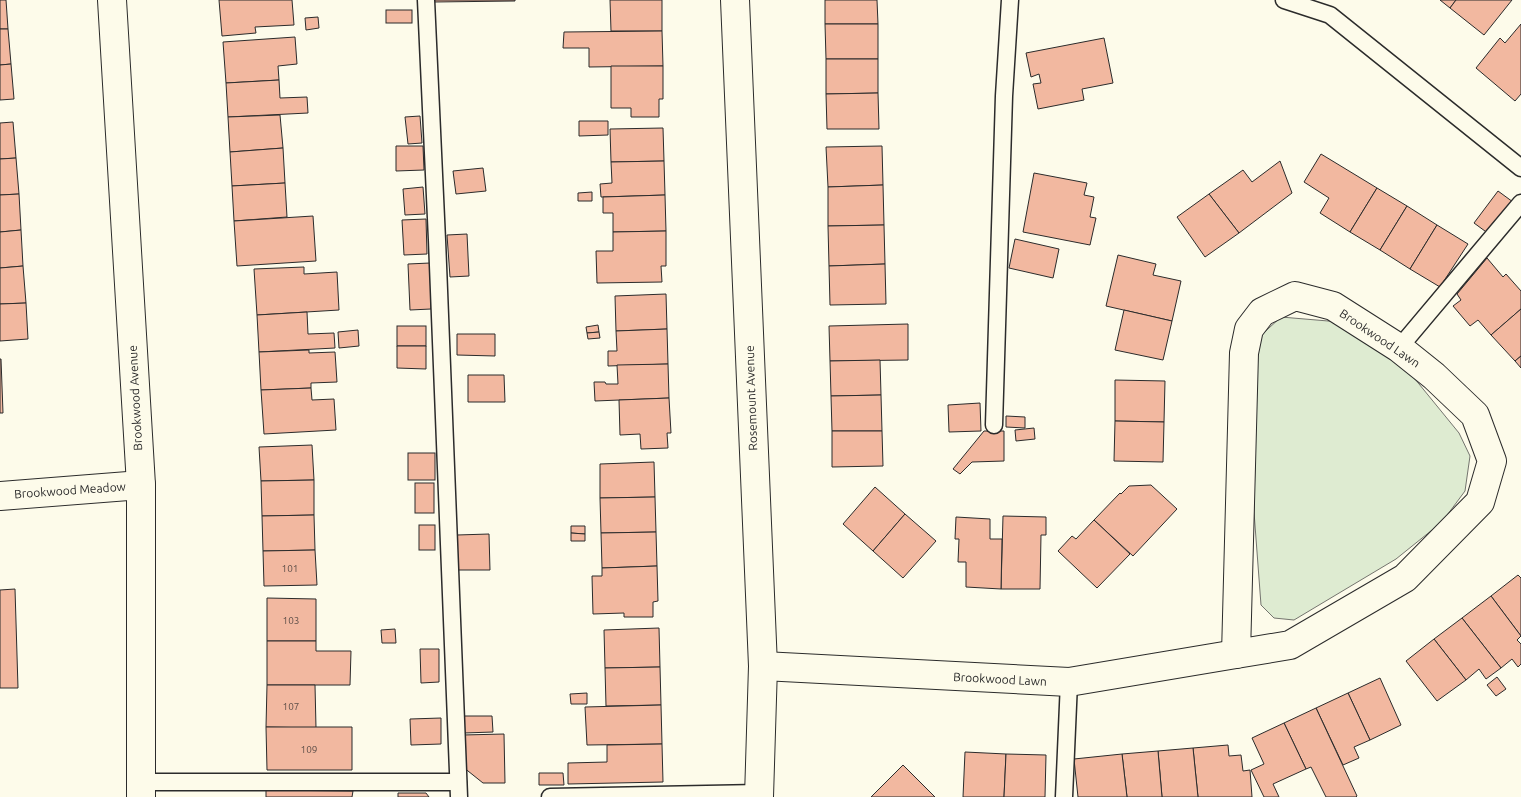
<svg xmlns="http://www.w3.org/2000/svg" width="1521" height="797" font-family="Ubuntu,sans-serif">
<rect width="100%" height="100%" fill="#fdfbea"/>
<path fill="#deebd1" stroke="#74746e" d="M1281 317 1340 322 1397 357 1459 433 1470 456 1465 491 1442 522 1396 559 1294 620 1274 618 1261 605 1254 512 1257 339Z"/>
<g fill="#f2b8a0" stroke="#2b2b2b">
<path d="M0 0H6L8 29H0Z"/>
<path d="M219 0H292L294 25 255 27 256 33 222 36Z"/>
<path d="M433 0H515V1L433 2Z"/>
<path d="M610 0H662V31H611Z"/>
<path d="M825 0H877L878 24H825Z"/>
<path d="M1440 0H1456L1450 8Z"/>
<path d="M1456 0H1512L1484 35 1450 8Z"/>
<rect x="386" y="10" width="26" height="13"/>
<path d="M318 17 319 28 306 30 305 18Z"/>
<path d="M825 24H878V59H826Z"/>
<path d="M1521 24V94L1515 101 1476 68 1500 38 1505 43Z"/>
<path d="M0 29H8L11 64 0 65Z"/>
<path d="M662 31 663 66 589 67V48H563L564 32Z"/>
<path d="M295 37 297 64 278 66 279 80 226 83 223 42Z"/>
<path d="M1104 38 1113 83 1082 89 1084 100 1038 109 1033 84 1041 83 1039 74 1031 77 1026 53Z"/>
<path d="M826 59H878V93L826 94Z"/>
<path d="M11 64 14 99 0 100V65Z"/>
<path d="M611 66H663V99H659V117H631V108H611Z"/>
<path d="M279 80 280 98 307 97 308 113 228 117 226 83Z"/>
<path d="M878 93 879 129H827L826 94Z"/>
<path d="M280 115 283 148 230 152 228 117Z"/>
<path d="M420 116 422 143 408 144 405 117Z"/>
<path d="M579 121H608V135L579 136Z"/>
<path d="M13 122 16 158 0 159V123Z"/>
<path d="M663 128 664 161 611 162 610 129Z"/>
<path d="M396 146H423L424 170 396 171Z"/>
<path d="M882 146 883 185 828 187 826 147Z"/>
<path d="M283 148 285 183 232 186 230 152Z"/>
<path d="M1321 154 1377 188 1350 232 1320 213 1329 198 1304 182Z"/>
<path d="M16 158 19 194 0 195V159Z"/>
<path d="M664 161 665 195 601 197 600 184 612 183 611 162Z"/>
<path d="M1280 161 1292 193 1239 233 1209 194 1243 170 1252 182Z"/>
<path d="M483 168 486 191 456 194 453 171Z"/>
<path d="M1034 173 1087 183 1084 195 1094 197 1090 217 1096 218 1090 245 1023 232Z"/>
<path d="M285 183 287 217 234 221 232 186Z"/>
<path d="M883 185 884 225 828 226V187Z"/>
<path d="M423 187 425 214 405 215 403 189Z"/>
<path d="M1377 188 1407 206 1380 250 1350 232Z"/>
<path d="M1498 191 1513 202 1489 234 1474 223Z"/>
<path d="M592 192V201H578V193Z"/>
<path d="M19 194 21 230 0 232V195Z"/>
<path d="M1209 194 1239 233 1205 257 1177 217Z"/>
<path d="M665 195 666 231 613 232V213H603V197Z"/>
<path d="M1407 206 1437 225 1410 269 1380 250Z"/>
<path d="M313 216 316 261 237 266 234 221Z"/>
<path d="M426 219 427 254 404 255 402 220Z"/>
<path d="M884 225 885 264 829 266 828 226Z"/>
<path d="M1437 225 1468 244 1440 287 1410 269Z"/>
<path d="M21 230 23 266 0 268V232Z"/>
<path d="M666 231V266H661L662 282 597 283 596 251H613V232Z"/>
<path d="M467 234 469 276 450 277 447 235Z"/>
<path d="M1015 239 1059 249 1053 278 1009 268Z"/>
<path d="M1118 255 1156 264 1153 275 1181 281 1172 321 1106 306Z"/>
<path d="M1487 258 1503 277 1506 274 1521 291V309L1491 335 1478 320 1470 326 1453 306 1461 300 1457 294Z"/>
<path d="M430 263 431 309 410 310 408 264Z"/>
<path d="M885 264 886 304 830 305 829 266Z"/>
<path d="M23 266 26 303 0 304V268Z"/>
<path d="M304 267V274L337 272 339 310 257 315 254 269Z"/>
<path d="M666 294 667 329 616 331 615 296Z"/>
<path d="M26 303 28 339 0 341V304Z"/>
<path d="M1521 309V356L1515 361 1491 335Z"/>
<path d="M1124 310 1172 321 1163 360 1115 350Z"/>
<path d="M307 312 308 334 334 333 335 348 259 352 257 315Z"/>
<path d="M908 324V360L830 361 829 326Z"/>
<path d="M598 325 599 332 587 333 586 327Z"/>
<rect x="397" y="326" width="29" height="20"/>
<path d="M667 329 668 364 608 366V351H617L616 331Z"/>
<path d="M358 330 359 346 339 348 338 332Z"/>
<path d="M599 332 600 338 588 339 587 333Z"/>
<path d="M457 334H495V356L457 355Z"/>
<path d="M397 346H426V369L397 368Z"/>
<path d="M309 350V353L335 352 337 382 311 383V388L261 390 259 352Z"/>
<path d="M1521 356V368L1515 361Z"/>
<path d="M0 359H1L3 413H0Z"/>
<path d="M880 360 881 395 831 396 830 361Z"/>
<path d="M668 364 669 398 595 401 594 382H605L606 384H618L617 365Z"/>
<path d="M468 375H504L505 402H468Z"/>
<path d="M1115 380 1165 381 1164 422 1115 421Z"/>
<path d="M311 388 312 400 334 399 336 430 264 434 261 390Z"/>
<path d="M881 395 882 431H832L831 396Z"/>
<path d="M669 398 671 433H667L668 448 641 449 640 434 620 435 619 400Z"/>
<path d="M980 403 981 431 949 432 948 405Z"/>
<path d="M1006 416 1025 417V428L1006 427Z"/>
<path d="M1115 421 1164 422 1163 462 1114 461Z"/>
<path d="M1034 428 1035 439 1016 441 1015 430Z"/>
<path d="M832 431H882L883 466 832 467Z"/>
<path d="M984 431H1004V461L972 462 960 474 953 469Z"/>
<path d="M312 445 314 480 261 481 259 447Z"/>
<rect x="408" y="453" width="27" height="27"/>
<path d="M654 462 655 497 600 498V464Z"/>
<path d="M314 480V515L262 516 261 481Z"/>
<rect x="415" y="483" width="19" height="30"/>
<path d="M1151 485 1177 509 1133 556 1094 520 1120 493 1121 494 1129 486Z"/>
<path d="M875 487 905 514 873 551 843 524Z"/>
<path d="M655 497 656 532 601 533 600 498Z"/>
<path d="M905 514 936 541 903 578 873 551Z"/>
<path d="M314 515 315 550 263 551 262 516Z"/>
<path d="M1003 516 1046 517V535H1041L1040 589H1001Z"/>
<path d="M956 517 990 519V539H1002L1001 589 966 587V562H958L959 539H955Z"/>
<path d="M1094 520 1130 554 1097 588 1058 551 1072 536 1076 539Z"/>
<rect x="419" y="525" width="16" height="25"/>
<path d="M571 526H585V534L571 533Z"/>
<path d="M656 532 657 566 602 568 601 533Z"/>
<path d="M571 533 585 534V541H571Z"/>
<path d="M489 534 490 570H457V535Z"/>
<path d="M315 550 317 585 264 586 263 551Z"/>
<path d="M657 566 658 601 653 602V617H624V613L593 614 592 576H602V568Z"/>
<path d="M1518 575 1521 578V636L1491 596Z"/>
<path d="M15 589 18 688H0V590Z"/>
<path d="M1491 596 1521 636 1517 640 1521 644V664L1518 667 1512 659 1501 668 1462 618Z"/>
<path d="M267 598 316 599V641H267Z"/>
<path d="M1462 618 1501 668 1486 679 1479 669 1466 680 1434 639Z"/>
<path d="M659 628 660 667 605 668 604 630Z"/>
<path d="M395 629 396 643H382L381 630Z"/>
<path d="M1434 639 1466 680 1437 701 1406 661Z"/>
<path d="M267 641H316V651H351L350 685H267Z"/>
<path d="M420 649H439V682L421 683Z"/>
<path d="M660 667 661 705 606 706 605 668Z"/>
<path d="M1497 677 1506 689 1496 696 1487 685Z"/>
<path d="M1380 678 1401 725 1370 740 1348 693Z"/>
<path d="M267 685H315L316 728 266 727Z"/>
<path d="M587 693V704H571L570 694Z"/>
<path d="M1348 693 1370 740 1354 747 1359 758 1343 765 1316 708Z"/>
<path d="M661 705 662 744 587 745 585 707Z"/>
<path d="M1316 708 1357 796 1356 797H1326L1311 767 1306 769 1284 723Z"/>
<path d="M463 716H492L493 732 464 733Z"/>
<path d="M441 718V744L411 745 410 719Z"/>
<path d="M1284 723 1306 769 1273 784 1279 797H1264L1251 770 1264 764 1252 738Z"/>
<path d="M266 727H352V770H267Z"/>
<path d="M504 734 505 783H483L463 767V735Z"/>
<path d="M662 744 663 782 568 784V763L607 762V745Z"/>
<path d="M1228 745 1229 756 1241 755 1243 771 1250 770 1252 797H1198L1193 748Z"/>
<path d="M1193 748 1198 797H1162L1158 751Z"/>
<path d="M1158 751 1162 797H1127L1122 754Z"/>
<path d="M965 752 1006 754 1004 797H963Z"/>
<path d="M1006 754 1046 755 1045 797H1004Z"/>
<path d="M1122 754 1127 797H1078L1074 759Z"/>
<path d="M903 765 935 797H871Z"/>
<path d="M539 773H563L564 785H539Z"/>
<path d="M266 790 353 791 352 797H266Z"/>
<path d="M398 793H426L429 797H398Z"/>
</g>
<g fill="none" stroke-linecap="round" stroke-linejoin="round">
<g stroke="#2b2b2b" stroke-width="19">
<g id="lane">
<path d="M426 0 437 240 459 797"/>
<path d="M1284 0 1330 15 1521 168"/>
<path d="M1399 348 1521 203"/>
<path d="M994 425 1004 96 1010 0"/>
<path d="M141 782H458"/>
<path d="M550 797 759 793"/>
<path d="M1064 797 1069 682"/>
</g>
</g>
<g stroke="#2b2b2b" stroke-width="30">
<g id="street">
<path d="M735 0 763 666 759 797"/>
<path d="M1295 296 1333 306 1399 348 1434 376 1475 415 1492 461 1480 502 1405 578 1290 645 1236 654 1244 353 1249 329 1262 312Z"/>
<path d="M0 496 141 485"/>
<path d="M763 666 1069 682 1236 654"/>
</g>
</g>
<g stroke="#2b2b2b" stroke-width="30">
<path id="secondary" d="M112 0 141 485V797"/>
</g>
<use href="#lane" stroke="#fdfbea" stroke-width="16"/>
<use href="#street" stroke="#fdfbea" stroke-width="28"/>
<use href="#secondary" stroke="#fdfbea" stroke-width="28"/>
</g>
<g text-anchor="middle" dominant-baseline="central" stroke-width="4" stroke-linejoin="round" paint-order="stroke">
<g font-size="10" fill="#5d4e48">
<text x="290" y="568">101</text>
<text x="291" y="620">103</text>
<text x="291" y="706">107</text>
<text x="309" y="749">109</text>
</g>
<g font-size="12" fill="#2b2b2b" stroke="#fdfbea">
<text transform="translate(1380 338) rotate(34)">Brookwood Lawn</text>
<text transform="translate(135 398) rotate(-93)">Brookwood Avenue</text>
<text transform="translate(751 398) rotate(-92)">Rosemount Avenue</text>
<text transform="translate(70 490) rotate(-4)">Brookwood Meadow</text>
<text transform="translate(1000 679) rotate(3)">Brookwood Lawn</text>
</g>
</g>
</svg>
